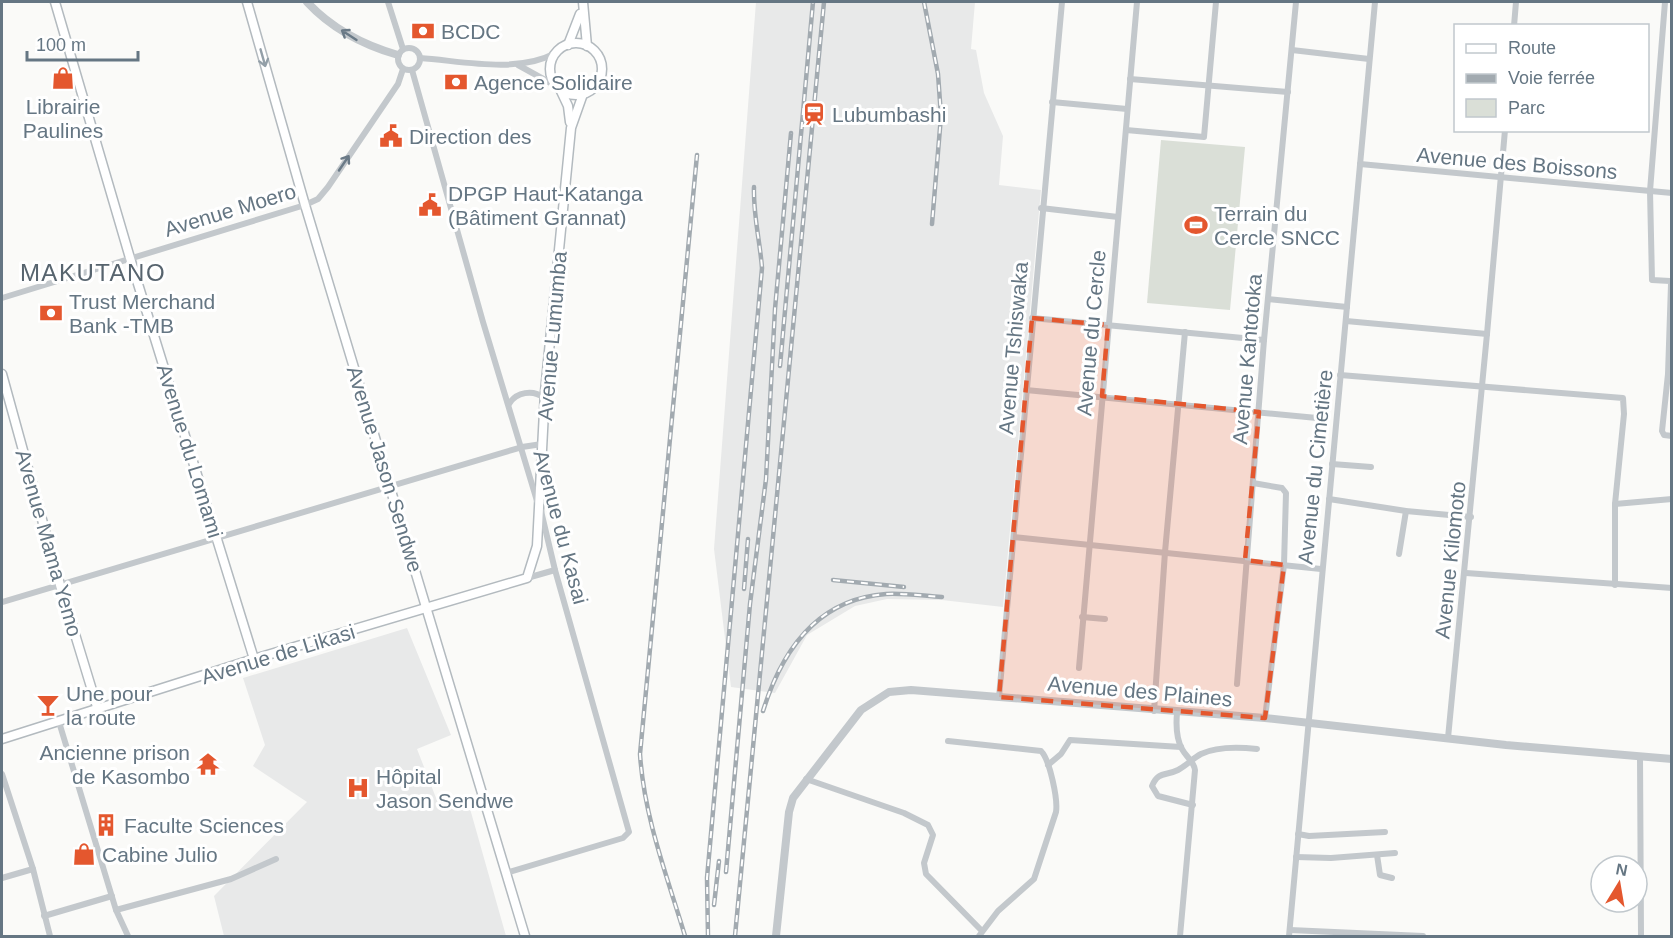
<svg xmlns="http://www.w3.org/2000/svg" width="1673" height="938" font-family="Helvetica,sans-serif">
<rect width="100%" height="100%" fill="#fafaf8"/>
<g fill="#e8e9e9">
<path d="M756 2H975L971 49 976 50 984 93 1003 136 999 185 1041 190 1003 607 942 600 887 599 855 606 807 635 775 693 731 687 714 549Z"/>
<path d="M407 628 451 735 417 749 438 803 467 798 506 936H224L214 896 307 802 253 766 265 745 243 678Z"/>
</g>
<path fill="#dadfd7" d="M1161 140 1245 147 1230 310 1147 303Z"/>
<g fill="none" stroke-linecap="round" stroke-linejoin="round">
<g stroke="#b3babf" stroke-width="11">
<g id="secondary">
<path d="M55 2 130 258 254 659"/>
<path d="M247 2 305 205 525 936"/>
<path d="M583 2 587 46"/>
<circle cx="576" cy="69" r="26"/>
<path d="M568 45 580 14"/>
<path d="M560 89 568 106 570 122"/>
<path d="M2 374 60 585 98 710"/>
<path d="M2 739 254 659 527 578 537 546 545 392 571 128 583 94"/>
</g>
</g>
<g stroke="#c3c8cc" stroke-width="6">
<path d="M388 2 403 49"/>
<path d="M1665 2 1650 191 1652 280 1670 281 1671 284 1668 374 1662 431 1664 435 1672 436"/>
<path d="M1514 26 1516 2"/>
<circle cx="409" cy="59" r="11"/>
<path d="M1292 50 1369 59"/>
<path d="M420 58C463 61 516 74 556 53"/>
<path d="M518 65 556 86"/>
<path d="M412 70 483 322 537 501"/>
<path d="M1130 79 1288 92"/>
<path d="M1052 102 1127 109"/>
<path d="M1126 130 1204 137 1216 2"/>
<path d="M1360 164 1672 193"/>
<path d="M1041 208 1118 217"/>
<path d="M2 298 305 205 318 199 328 187 398 84 403 69"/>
<path d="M1268 299 1347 307"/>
<path d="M1032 318 1264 340"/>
<path d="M1346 321 1487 334 1448 738"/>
<path d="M1487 334 1505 130"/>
<path d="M1340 375 1623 398 1624 414 1615 504V585"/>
<path d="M1026 390 1317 418"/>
<path d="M509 404C516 392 533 389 544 398"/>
<path d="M1332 464 1371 467"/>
<path d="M1253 483 1282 488 1286 493 1284 565 1265 718"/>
<path d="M1329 499 1406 511 1471 517"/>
<path d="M1615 504 1672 499"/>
<path d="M1014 537 1321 569"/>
<path d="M1399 554 1406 511"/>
<path d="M1466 573 1672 588"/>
<path d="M527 578 555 570"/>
<path d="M2 602 522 447 542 444"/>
<path d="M1082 617 1105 619"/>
<path d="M1079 668 1137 2"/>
<path d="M1237 684 1264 340 1296 2"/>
<path d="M999 697 1062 2"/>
<path d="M1154 711 1165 552 1185 332"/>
<path d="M1177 713C1176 724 1176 738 1182 749 1186 757 1194 761 1195 770L1180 936"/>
<path d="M59 722 116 910 128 936"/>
<path d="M948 741 1041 751C1050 760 1058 800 1056 812L1034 879 998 911 979 936"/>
<path d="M1640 756 1641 936"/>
<path d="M1048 765 1061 754 1070 740 1181 747"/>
<path d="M2 774 33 869 50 936"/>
<path d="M806 779 904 813 928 825 933 835 924 863 926 874 982 931"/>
<path d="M1193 805 1158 796 1152 786C1158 771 1166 776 1178 770 1186 766 1193 758 1201 754 1218 746 1239 747 1257 749"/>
<path d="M1298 834 1309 836 1385 832"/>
<path d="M1377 855 1380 875 1392 878"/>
<path d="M1296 857 1331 858 1395 853"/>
<path d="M506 873 623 838 629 832 555 570 541 511"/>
<path d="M2 878 33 869"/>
<path d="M116 910 231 879 276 859"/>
<path d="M44 916 112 896"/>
<path d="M1290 930 1423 936"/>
<path d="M1289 936 1375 2"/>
</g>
<g stroke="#c3c8cc" stroke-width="8">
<path d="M307 2C332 29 363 45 398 55"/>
<path d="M776 936 789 812 793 798 861 710 889 692 911 690 1265 718 1506 745 1672 759"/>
</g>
<use href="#secondary" stroke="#fff" stroke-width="8"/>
<g stroke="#a2aab0" stroke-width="4.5">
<g id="rail">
<path d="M924 2 938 74 941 116 932 224"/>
<path d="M780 366 813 2"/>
<path d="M833 580 904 587"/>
<path d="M744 589 748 539"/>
<path d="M763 711C782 650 817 599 886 594 905 593 924 596 942 597"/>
<path d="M726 872 750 604 766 479 775 309 791 133"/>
<path d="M714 905 719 861"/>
<path d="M685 936C667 876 644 817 640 754L697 155"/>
<path d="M708 936 707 878 762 268C760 241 753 215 754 187"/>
<path d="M735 936 824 2"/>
</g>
</g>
<use href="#rail" stroke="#fff" stroke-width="2" stroke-dasharray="7" stroke-linecap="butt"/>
</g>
<defs><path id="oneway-shaft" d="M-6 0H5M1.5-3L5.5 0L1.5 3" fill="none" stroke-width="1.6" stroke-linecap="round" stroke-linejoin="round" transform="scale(1.5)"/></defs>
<g stroke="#6a7a87">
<use href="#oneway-shaft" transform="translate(349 35) rotate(-147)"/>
<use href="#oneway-shaft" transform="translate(344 163) rotate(-56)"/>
</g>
<use stroke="#939fa8" href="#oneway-shaft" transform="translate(263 58) rotate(74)"/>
<path fill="#e4572e" fill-opacity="0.2" stroke="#e4572e" stroke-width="4.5" stroke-dasharray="12 8" stroke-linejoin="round" d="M1032 318 1108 325 1102 396 1259 412 1245 560 1284 565 1265 718 999 697Z"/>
<defs>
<g id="bank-bare" transform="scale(1.8)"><path d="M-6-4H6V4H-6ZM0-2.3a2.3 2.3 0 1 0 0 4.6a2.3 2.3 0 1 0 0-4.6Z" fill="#e4572e" stroke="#fff" stroke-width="2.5" paint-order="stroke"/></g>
<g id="shop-bare" transform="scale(1.8)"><path d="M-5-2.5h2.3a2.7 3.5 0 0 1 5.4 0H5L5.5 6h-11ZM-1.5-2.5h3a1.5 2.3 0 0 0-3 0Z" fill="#e4572e" stroke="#fff" stroke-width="2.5" paint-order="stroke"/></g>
<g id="station-bare" transform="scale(1.8)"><path d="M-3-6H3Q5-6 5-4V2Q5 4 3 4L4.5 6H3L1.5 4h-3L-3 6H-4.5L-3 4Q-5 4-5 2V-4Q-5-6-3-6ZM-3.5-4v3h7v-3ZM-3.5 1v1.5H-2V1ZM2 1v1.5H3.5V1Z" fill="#e4572e" stroke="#fff" stroke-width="2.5" paint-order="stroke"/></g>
<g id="civic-bare" transform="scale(1.8)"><path d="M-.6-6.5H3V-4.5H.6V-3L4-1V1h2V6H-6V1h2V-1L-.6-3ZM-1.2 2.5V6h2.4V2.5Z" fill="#e4572e" stroke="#fff" stroke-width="2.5" paint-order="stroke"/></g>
<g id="stadium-bare" transform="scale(1.8)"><path d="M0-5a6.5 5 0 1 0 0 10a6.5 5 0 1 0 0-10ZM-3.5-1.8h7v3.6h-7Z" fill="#e4572e" stroke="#fff" stroke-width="2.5" paint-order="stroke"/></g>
<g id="bar-bare" transform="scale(1.8)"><path d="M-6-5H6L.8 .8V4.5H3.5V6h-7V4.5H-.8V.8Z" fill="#e4572e" stroke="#fff" stroke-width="2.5" paint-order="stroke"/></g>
<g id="temple-bare" transform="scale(1.8)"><path d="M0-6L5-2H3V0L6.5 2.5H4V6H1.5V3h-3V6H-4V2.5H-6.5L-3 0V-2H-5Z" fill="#e4572e" stroke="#fff" stroke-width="2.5" paint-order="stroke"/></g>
<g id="hospital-bare" transform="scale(1.8)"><path d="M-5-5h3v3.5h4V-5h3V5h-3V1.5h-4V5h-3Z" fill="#e4572e" stroke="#fff" stroke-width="2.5" paint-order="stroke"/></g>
<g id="building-bare" transform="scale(1.8)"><path d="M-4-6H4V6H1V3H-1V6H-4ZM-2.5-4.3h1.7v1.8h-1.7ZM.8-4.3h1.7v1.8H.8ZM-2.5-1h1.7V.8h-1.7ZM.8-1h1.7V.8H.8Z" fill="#e4572e" stroke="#fff" stroke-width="2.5" paint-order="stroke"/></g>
</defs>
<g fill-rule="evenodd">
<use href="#bank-bare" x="423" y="31"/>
<use href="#shop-bare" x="63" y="78"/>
<use href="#bank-bare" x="456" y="82"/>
<use href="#station-bare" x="814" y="114"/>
<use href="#civic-bare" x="391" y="136"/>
<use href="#civic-bare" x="430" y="205"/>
<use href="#stadium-bare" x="1196" y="225"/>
<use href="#bank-bare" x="51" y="313"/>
<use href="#bar-bare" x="48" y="705"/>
<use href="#temple-bare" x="208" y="764"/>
<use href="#hospital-bare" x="358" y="788"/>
<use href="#building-bare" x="106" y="825"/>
<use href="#shop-bare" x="84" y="854"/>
</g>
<g text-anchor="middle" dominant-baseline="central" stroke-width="6" stroke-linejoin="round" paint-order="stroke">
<g font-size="21" fill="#657683" stroke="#fff" text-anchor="start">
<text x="441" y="31">BCDC</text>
<text x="474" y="82">Agence Solidaire</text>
<text x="63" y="106" text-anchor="middle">Librairie<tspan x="63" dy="24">Paulines</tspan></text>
<text x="832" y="114">Lubumbashi</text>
<text x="409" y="136">Direction des</text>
<text x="448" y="193">DPGP Haut-Katanga<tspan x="448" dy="24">(Bâtiment Grannat)</tspan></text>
<text x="1214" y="213">Terrain du<tspan x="1214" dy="24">Cercle SNCC</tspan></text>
<text x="69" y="301">Trust Merchand<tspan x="69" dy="24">Bank -TMB</tspan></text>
<text x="66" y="693">Une pour<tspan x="66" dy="24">la route</tspan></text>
<text x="190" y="752" text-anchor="end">Ancienne prison<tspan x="190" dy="24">de Kasombo</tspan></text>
<text x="376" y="776">Hôpital<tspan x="376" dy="24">Jason Sendwe</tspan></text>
<text x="124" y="825">Faculte Sciences</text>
<text x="102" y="854">Cabine Julio</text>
</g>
<g font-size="21" fill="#657683" stroke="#fff">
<text transform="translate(1517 163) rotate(5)">Avenue des Boissons</text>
<text transform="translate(230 210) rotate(-17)">Avenue Moero</text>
<text transform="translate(1091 333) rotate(-85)">Avenue du Cercle</text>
<text transform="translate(552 336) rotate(-85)">Avenue Lumumba</text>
<text transform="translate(1013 348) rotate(-85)">Avenue Tshiswaka</text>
<text transform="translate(1247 359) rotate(-85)">Avenue Kantotoka</text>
<text transform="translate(190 451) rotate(73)">Avenue du Lomami</text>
<text transform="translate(1315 467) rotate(-84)">Avenue du Cimetière</text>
<text transform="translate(385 469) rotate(73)">Avenue Jason Sendwe</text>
<text transform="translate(561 527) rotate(75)">Avenue du Kasai</text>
<text transform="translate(49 543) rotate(74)">Avenue Mama Yemo</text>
<text transform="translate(1450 560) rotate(-84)">Avenue Kilomoto</text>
<text transform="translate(278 654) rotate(-17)">Avenue de Likasi</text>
<text transform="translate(1140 691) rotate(5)">Avenue des Plaines</text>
</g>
<g font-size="24" letter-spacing="1.5" fill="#57646e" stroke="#fff">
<text x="93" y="272">MAKUTANO</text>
</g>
</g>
<rect width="1673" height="938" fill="none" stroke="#657683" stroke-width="6"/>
<rect x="1454" y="24" width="195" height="108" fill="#ffffff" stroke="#c1c8cd" stroke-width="1.5"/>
<rect x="1466" y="44" width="30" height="9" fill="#ffffff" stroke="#c1c8cd" stroke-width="1.5"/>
<text x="1508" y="54" font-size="18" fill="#657683">Route</text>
<rect x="1466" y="74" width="30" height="9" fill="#a2aab0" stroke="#c1c8cd" stroke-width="1.5"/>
<text x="1508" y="84" font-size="18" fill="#657683">Voie ferrée</text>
<rect x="1466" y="99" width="30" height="18" fill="#dadfd7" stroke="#c1c8cd" stroke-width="1.5"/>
<text x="1508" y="114" font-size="18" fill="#657683">Parc</text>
<g transform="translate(1619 884) rotate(11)"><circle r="28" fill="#ffffff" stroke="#c1c8cd" stroke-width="1.5"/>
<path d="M0-4.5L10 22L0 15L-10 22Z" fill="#e4572e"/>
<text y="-9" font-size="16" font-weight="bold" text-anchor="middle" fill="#657683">N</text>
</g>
<path d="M27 51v9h111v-9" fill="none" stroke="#657683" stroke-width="3"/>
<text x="36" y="51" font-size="18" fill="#657683" stroke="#ffffff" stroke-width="4.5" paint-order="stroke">100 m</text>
</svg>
